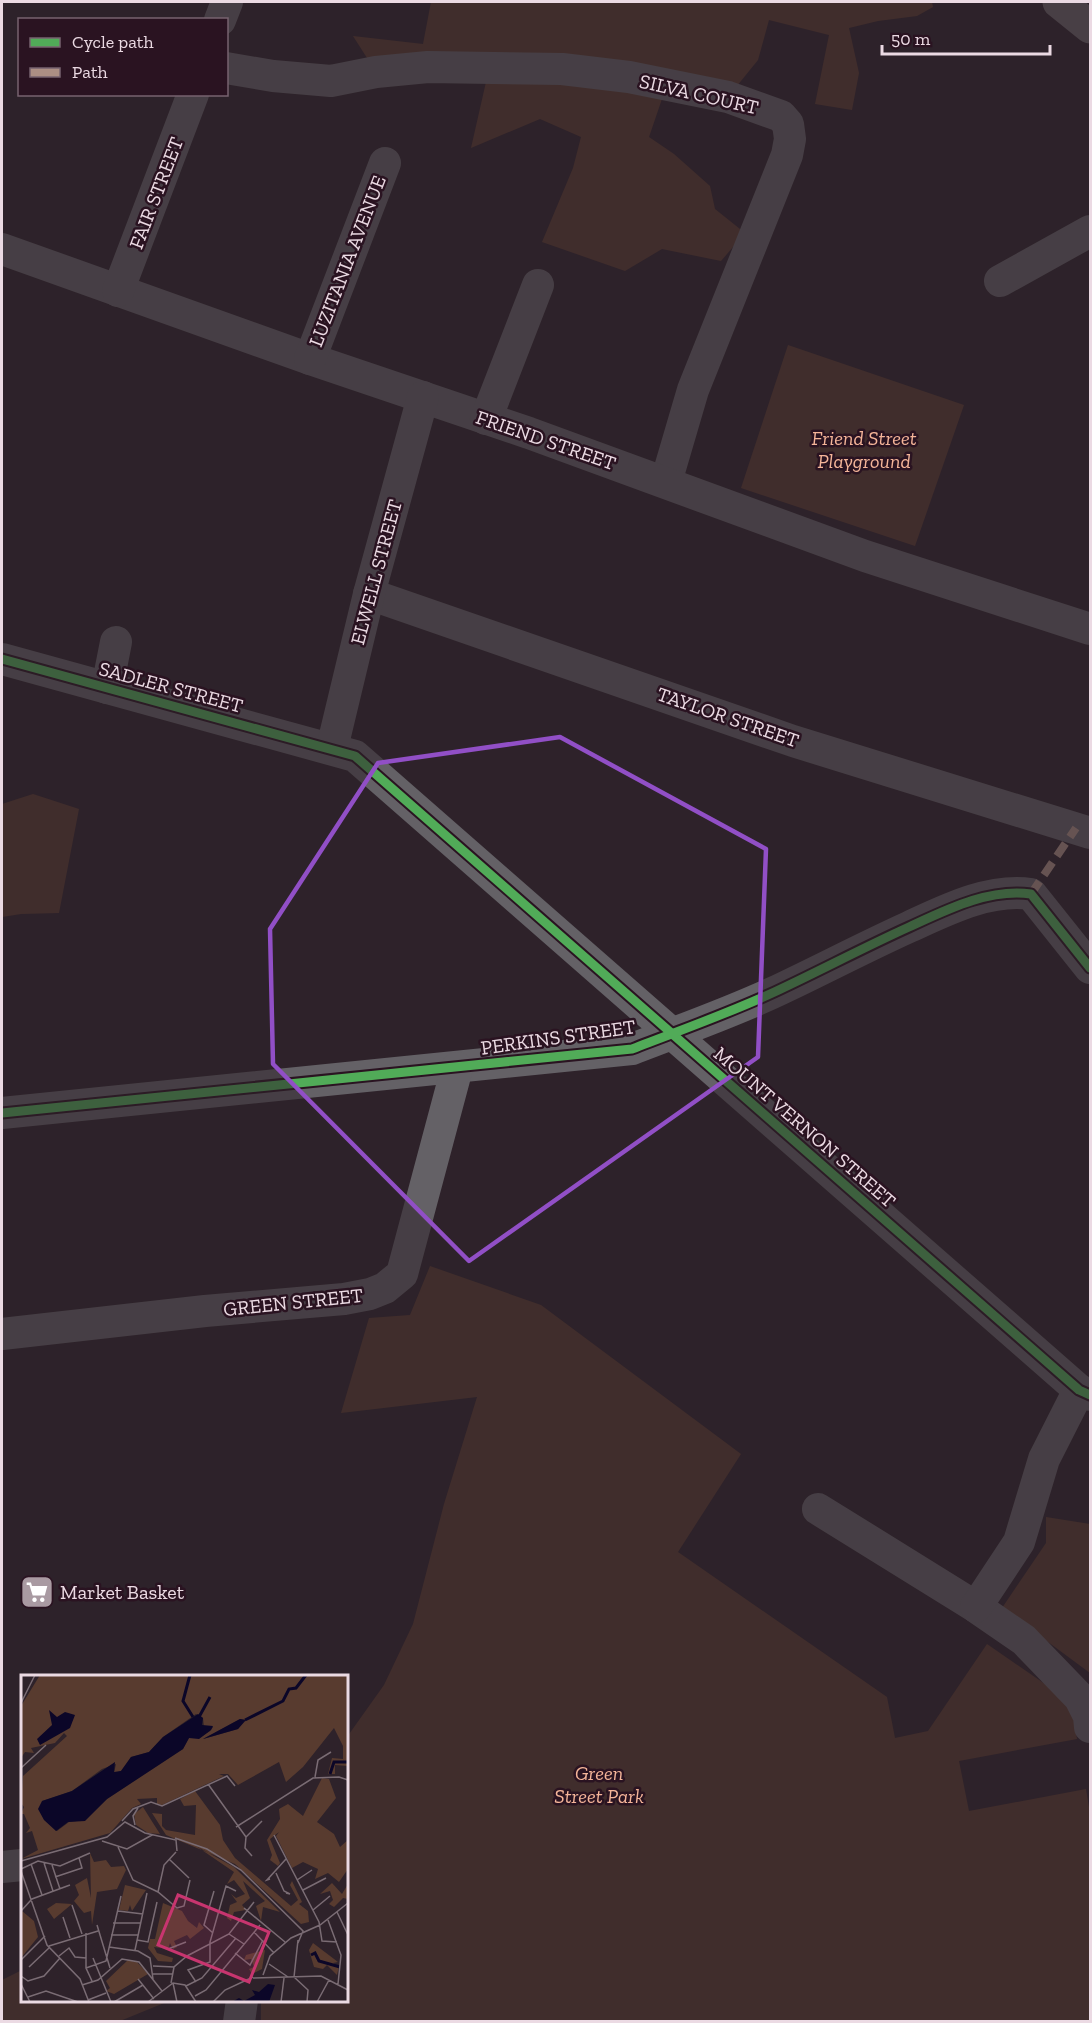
<svg xmlns="http://www.w3.org/2000/svg" width="1092" height="2023" font-family="'Zilla Slab',serif">
<rect width="100%" height="100%" fill="#2e222a"/>
<g fill="#583b2f">
<path d="M431 2H932L933 7 917 16 878 21 849 28 859 73 852 110 815 104 829 35 769 20 758 60 728 97 664 93 649 137 674 154 710 186 715 209 745 233 721 261 662 249 625 271 542 242 573 168 581 137 540 119 471 148 486 82 376 72 353 36 423 44Z"/>
<path d="M788 345 964 405 915 546 741 488Z"/>
<path d="M33 794 79 809 59 913 21 914 2 917V804Z"/>
<path d="M430 1266 541 1305 741 1454 678 1552 887 1697 895 1738 928 1731 987 1644 1071 1702 1077 1739 959 1761 969 1811 1086 1789 1090 1813V2021L261 2022V2001L346 2000 347 1737 384 1685 413 1624 444 1504 477 1397 341 1413 369 1318 410 1315Z"/>
<path d="M1046 1517 1090 1524V1673L1002 1608 1046 1543Z"/>
<path d="M22 1970V2000L169 2001 120 2021H2V1980Z"/>
</g>
<g fill="none" stroke-linecap="round" stroke-linejoin="round">
<g stroke="#646166" stroke-width="32">
<path d="M220 20 227 2"/>
<path d="M226 68 273 76 331 81 376 72 428 67 562 69 629 77 728 97 781 116 788 124 790 139 787 155 693 390 666 482"/>
<path d="M2 249 310 359 529 433 865 556 1090 629"/>
<path d="M1000 281 1090 231"/>
<path d="M118 291 193 94"/>
<path d="M310 359 385 163"/>
<path d="M486 419 538 285"/>
<path d="M369 594 793 741 1090 833"/>
<path d="M2 659 355 756 1079 1390 1090 1395"/>
<path d="M107 688 116 642"/>
<path d="M332 748 369 594 423 397"/>
<path d="M2 1113 632 1049C683 1029 736 1011 785 987 827 967 867 946 909 927 946 910 989 888 1031 894L1090 968"/>
<path d="M2 1334 205 1311 344 1299 370 1294 385 1288 402 1274 457 1068"/>
<path d="M818 1509 976 1607 1024 1640 1080 1698 1089 1716 1090 1727"/>
<path d="M976 1607 1019 1542 1044 1459 1079 1390"/>
<path d="M2 1867 22 1865"/>
<path d="M239 2022 242 2000"/>
</g>
<path stroke="#686267" stroke-width="33" d="M1059 2 1090 27"/>
<path stroke="#ac8f84" stroke-width="8" stroke-dasharray="15 8" stroke-linecap="butt" d="M1031 894 1076 828"/>
<g stroke="#2a1321" stroke-width="13">
<g id="cycleway">
<path d="M2 659 355 756 1079 1390 1090 1395"/>
<path d="M2 1113 632 1049C683 1029 736 1011 785 987 827 967 867 946 909 927 946 910 989 888 1031 894L1090 968"/>
</g>
</g>
<use href="#cycleway" stroke="#51ab58" stroke-width="9"/>
</g>
<path d="M0 0H1092V2023H0ZM560 737 766 849 758 1057 469 1261 273 1064 270 929 378 763Z" fill="#2e222a" fill-opacity=".55" fill-rule="evenodd"/>
<path fill="none" stroke="#914fc6" stroke-width="4.5" stroke-linejoin="round" d="M560 737 766 849 758 1057 469 1261 273 1064 270 929 378 763Z"/>
<defs>
<g id="supermarket-square" transform="scale(1.725)"><rect x="-9" y="-9" width="18" height="18" rx="4" fill="#a99aa2" stroke="#2a1321"/><path d="M-6-5.5h2.5l.6 2H6L4.5 2H-2.5L-4.4-4H-6ZM-1.5 3.2a1.3 1.3 0 1 0 .1 0ZM3 3.2a1.3 1.3 0 1 0 .1 0Z" fill="#fff"/></g>
</defs>
<g fill-rule="evenodd">
<use href="#supermarket-square" x="37" y="1592"/>
</g>
<g text-anchor="middle" dominant-baseline="central" stroke-width="5" stroke-linejoin="round" paint-order="stroke">
<g font-size="20" fill="#ebdae3" stroke="#2a1321">
<text transform="translate(699 94) rotate(13)">SILVA COURT</text>
<text transform="translate(156 193) rotate(-69)">FAIR STREET</text>
<text transform="translate(347 261) rotate(-69)">LUZITANIA AVENUE</text>
<text transform="translate(546 440) rotate(19)">FRIEND STREET</text>
<text transform="translate(376 572) rotate(-75)">ELWELL STREET</text>
<text transform="translate(171 687) rotate(15)">SADLER STREET</text>
<text transform="translate(728 717) rotate(19)">TAYLOR STREET</text>
<text transform="translate(558 1037) rotate(-8)">PERKINS STREET</text>
<text transform="translate(805 1127) rotate(41)">MOUNT VERNON STREET</text>
<text transform="translate(293 1302) rotate(-6)">GREEN STREET</text>
</g>
<g font-size="20" font-style="italic" fill="#f5b599" stroke="#2a1321">
<text x="864" y="438">Friend Street<tspan x="864" dy="23">Playground</tspan></text>
<text x="599" y="1773">Green<tspan x="599" dy="23">Street Park</tspan></text>
</g>
<g font-size="20" fill="#ebdae3" stroke="#2a1321" text-anchor="start">
<text x="60" y="1592">Market Basket</text>
</g>
</g>
<g transform="translate(21 1675)">
<rect width="327" height="327" fill="#2e222a"/>
<path d="M19 0H327V91L314 90V99H307L311 83 322 84V71L313 53 282 92 265 107 258 87 217 110 207 99H198L203 101 141 130 136 129V123L116 124 120 129 111 133 89 158 0 184 17 175 11 156 5 158 9 153 3 139H0L3 132 0 128 2 101 46 61 43 58 34 68 10 73 13 78 4 77 0 83V31ZM175 39 182 43 183 52H192L189 56 178 63H168L162 74 86 124 64 145 48 147 36 156 24 145 21 126 51 116 81 94 95 89 93 98 100 96 110 82 128 77 142 62ZM219 44 224 45 217 54 182 64ZM301 103 308 104 315 123 296 147 313 159 319 172 327 165V194L318 207 307 198 294 204 297 194 282 187 271 193 255 161 258 157 249 164 259 188 257 191 249 185 251 180 246 165 259 144 258 134 267 129 282 141ZM174 116 199 150 202 165 214 183 270 231 277 225 269 210 271 206 281 227 278 229 287 236 288 247 280 249 214 189 145 160 131 138 141 139V151L145 155 174 160 175 130 163 131 159 124ZM122 132 132 148 139 159 127 158 115 150 113 139ZM175 171 213 192 259 237 242 232 240 246 235 231 244 226 222 206 229 223 221 230 225 235 213 237 210 246 206 243 209 230 216 227 210 219 215 223 224 219 213 205 206 209 213 197ZM69 178 73 187 85 185 90 192 103 191 105 195 96 214 76 217 71 250 70 236 63 238 53 226 58 220 54 210 66 203 70 223ZM311 208 321 219 327 209V224L322 223 313 232 308 229 312 225 309 216 299 219ZM104 210 125 215 111 236 109 230 107 236 98 235ZM35 228 51 229 33 244 26 234ZM142 228 161 236 167 246 176 253 178 247 183 253 169 264 166 260 153 266 156 272 152 274 149 268 147 274 133 272 136 278 152 283 151 287 137 286 127 273 129 264H134ZM1 236 13 246 17 262 0 283ZM292 268 317 287 312 288 318 291 316 300 306 290 302 294 293 292 288 275ZM244 275 241 294 231 299 228 294 233 292 230 284 223 285 225 280ZM107 285 116 287 127 299 93 319 85 316 89 313 85 306Z" fill="#583b2f" fill-rule="evenodd"/>
<path d="M28 35 36 42 44 37 54 40 49 53 19 70 16 64 31 50ZM177 39 182 43 181 50 192 51 190 55 178 64 168 63 162 74 86 124 64 146 47 147 35 156 23 145 17 134 21 126 51 116 94 87 93 97 100 96 110 82 128 77 142 62ZM219 44 225 45 217 54 182 64ZM247 309 254 310 248 327H211L218 323 223 326 234 320 231 315 238 317Z" fill="#0b0628"/>
<path fill="none" stroke="#0b0628" stroke-width="3" d="M169 0 162 26 172 42M178 42 189 22M224 45 262 26 268 14 275 13 285 0M309 99 313 87H327M290 280 294 278 298 286 319 292"/>
<path fill="none" stroke="#7a6c74" stroke-width="1.5" d="M0 28 14 0M0 93 25 70M294 102 297 85 310 77M187 109 225 162M101 146 112 134 130 127 141 131 206 101 214 111M114 150 112 141 117 133M215 152 292 103 318 102 327 105M253 160 298 247 301 266 316 267M154 163 186 174 220 195 282 256 277 268M81 166 106 174 131 160M97 172 112 205 137 217 156 233 163 231 169 205M231 181 224 173 225 162 241 146M148 184 168 203M0 186 86 162 104 147 124 158 155 165 156 176M23 188 32 216M10 189 21 220M31 190 39 214M0 194 17 186 39 191 69 178M0 196 26 270 59 304 68 327M255 198 263 216 269 219 265 218M34 202 61 193 58 183M249 204 246 205 265 184M276 205 291 195M282 215 305 203M137 217 143 190 155 177M51 230 61 259M223 233 264 267M292 235 309 221M0 236 11 224 49 210M97 236 122 239M316 237 327 260M42 242 49 263M307 245 320 280 317 309M92 248H120M76 250 89 293M233 257 253 278M65 258V293L71 306M192 258 183 250 193 216M208 259 223 269M90 260H117M116 265 127 267 136 227M28 271 77 256M88 272 117 276 129 283 132 304M147 274 165 267M114 275 126 218M214 278 229 290 242 265M38 281 48 273 54 282 65 283M72 283 90 327M0 285 24 261M248 289 267 302M132 291 153 292M8 292 29 272M65 293 85 286 100 221M132 299H151M242 300 249 281 270 263 299 250 327 228M0 301 7 306 23 301 39 283M273 302 287 315 286 327M273 302 277 265M232 303 300 301 327 315M117 304 133 324M175 307 167 295 189 287V267L205 211 215 216M150 308 153 292 166 281 208 259 233 227M152 308 156 327M0 309 9 327M61 310 77 305 101 284 118 287 141 316M165 311 181 303 215 263M174 321 185 315 239 250M7 322 25 316 57 327M67 325 85 318M93 327 122 310M127 327 152 308 164 310 175 327M192 327 204 315 232 302M260 327 263 303M296 327 308 305"/>
<path fill="#c8356f" fill-opacity="0.15" stroke="#c8356f" stroke-width="3" d="M157 220 248 257 228 307 137 270Z"/>
<rect width="327" height="327" fill="none" stroke="#ebdae3" stroke-width="3"/>
</g>
<rect width="1092" height="2023" fill="none" stroke="#ebdae3" stroke-width="6"/>
<rect x="18" y="18" width="210" height="78" fill="#2a1321" stroke="#77636f" stroke-width="1.5"/>
<rect x="30" y="38" width="30" height="9" fill="#51ab58" stroke="#77636f" stroke-width="1.5"/>
<text x="72" y="48" font-size="18" fill="#ebdae3">Cycle path</text>
<rect x="30" y="68" width="30" height="9" fill="#ac8f84" stroke="#77636f" stroke-width="1.5"/>
<text x="72" y="78" font-size="18" fill="#ebdae3">Path</text>
<path d="M882 45v9h168v-9" fill="none" stroke="#ebdae3" stroke-width="3"/>
<text x="891" y="45" font-size="18" fill="#ebdae3" stroke="#2a1321" stroke-width="4.5" paint-order="stroke">50 m</text>
</svg>
